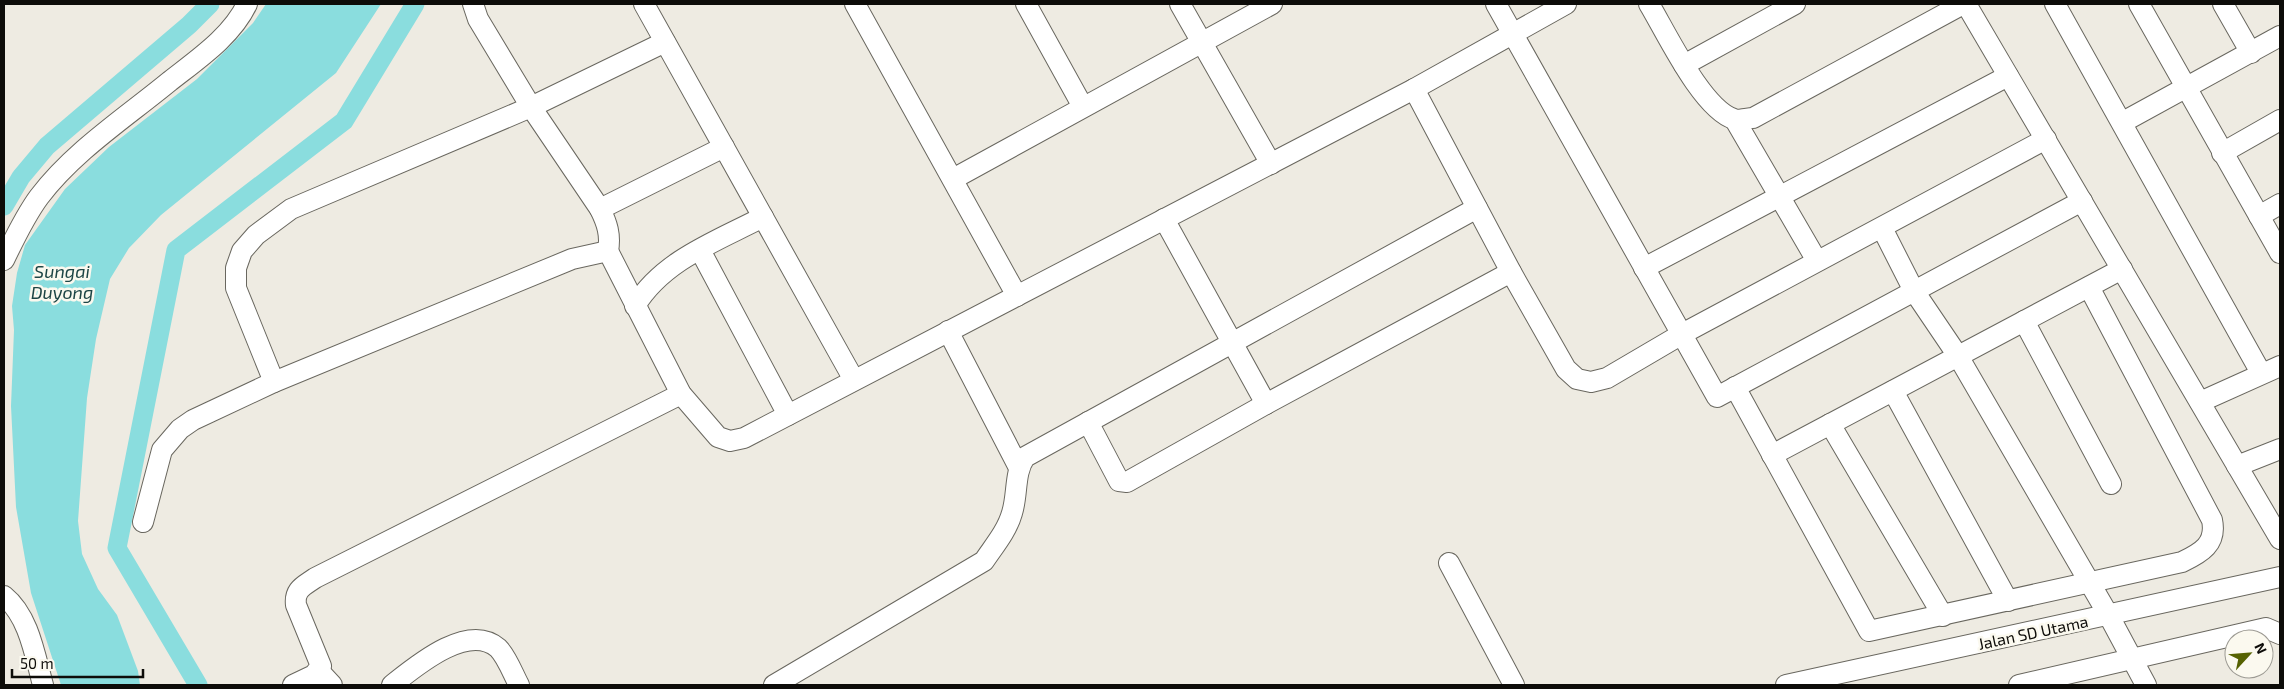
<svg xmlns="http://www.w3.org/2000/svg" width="2284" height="689" font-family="'Exo 2',sans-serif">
<rect width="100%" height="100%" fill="#eeebe2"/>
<path fill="#8addde" d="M266 4H381L336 73 161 215 129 248 110 279 96 339 87 398 78 521 82 554 98 589 117 615 138 671 140 685H61L31 593 16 507 11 406 14 330 12 306 17 273 25 245 65 189 109 147 197 79 253 23Z"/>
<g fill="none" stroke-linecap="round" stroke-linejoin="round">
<g stroke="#8addde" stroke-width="19">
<path d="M4 206 21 177 47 146 189 25 210 4"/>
<path d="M198 685 117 548 176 250 344 121 415 4"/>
</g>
<g stroke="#69675f" stroke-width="22">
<g id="minor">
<path d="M473 4 478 19 531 107 600 209C607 223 611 235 608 251"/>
<path d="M644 4 854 380"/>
<path d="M855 4 1017 296"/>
<path d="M1026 4 1083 107"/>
<path d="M1180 4 1271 164"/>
<path d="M1496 4 1717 397 2082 201"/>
<path d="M1649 4C1666 32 1702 109 1734 119 1739 121 1747 118 1753 118L1963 4"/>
<path d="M1966 4 2280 539"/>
<path d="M2055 4 2261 373"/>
<path d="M2139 4 2280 253"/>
<path d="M2223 4 2251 53"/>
<path d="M1684 65 1795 4"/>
<path d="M1414 89 1511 272 1566 369 1577 379 1591 382 1607 378 1682 334 2046 139"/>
<path d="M1735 120 1817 261"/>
<path d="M2123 122 2280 36"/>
<path d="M2222 153 2280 120"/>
<path d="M953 179 1272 4"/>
<path d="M600 209 724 147"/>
<path d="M2259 216 2280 204"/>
<path d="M1164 219 1266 404"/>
<path d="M1882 228 1914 291 1958 356 2109 616 2146 685"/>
<path d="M700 250 788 415"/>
<path d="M4 260C14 239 25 216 39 197 74 151 125 118 170 81 198 59 232 36 247 4"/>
<path d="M1644 268 2008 76"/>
<path d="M635 306C663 260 717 241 763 217"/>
<path d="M2024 321 2111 484"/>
<path d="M948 331 1018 466"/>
<path d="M274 382 236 288V268L242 251 256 235 291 209 531 107 665 42"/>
<path d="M1735 387 1869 631 2182 562C2201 553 2217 544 2212 520L2089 287"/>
<path d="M1893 391 2008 601"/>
<path d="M2200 402 2280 366"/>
<path d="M1088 422 1119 481 1127 482 1266 404 1511 272"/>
<path d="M1830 424 1943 616"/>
<path d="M1772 455 2122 269"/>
<path d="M2237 466 2280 449"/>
<path d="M143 522 162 450 180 429 193 420 274 382 572 259 608 251 681 394 718 437 730 441 744 438 1414 89 1566 4"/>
<path d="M1449 563 1514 685"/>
<path d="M4 596C29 616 35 656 43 685"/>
<path d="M319 671 332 685"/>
<path d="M293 685 314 675 321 666 296 605C294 589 304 586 315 578L681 394"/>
<path d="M392 685C416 666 468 622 498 648 507 657 513 674 519 685"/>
<path d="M774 685 984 561C994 546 1007 531 1012 513 1018 494 1014 473 1025 457L1477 208"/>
<path d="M1786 685 2280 577"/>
<path d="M2019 685 2266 628 2280 634"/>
</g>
</g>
<use href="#minor" stroke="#fff" stroke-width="20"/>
</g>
<g text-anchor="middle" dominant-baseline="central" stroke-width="5" stroke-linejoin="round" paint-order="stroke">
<g font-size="16" fill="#0d0c09" stroke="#fbf9ef">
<text transform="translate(2033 632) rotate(-12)">Jalan SD Utama</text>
</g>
<g font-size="18" font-style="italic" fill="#1d4545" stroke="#fbf9ef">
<text x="62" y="271">Sungai<tspan x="62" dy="21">Duyong</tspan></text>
</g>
</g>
<rect width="2284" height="689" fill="none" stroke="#0d0c09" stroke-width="10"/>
<g transform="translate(2249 654) rotate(64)"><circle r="24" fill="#fbf9ef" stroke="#9c9a93"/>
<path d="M0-4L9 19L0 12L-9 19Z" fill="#566202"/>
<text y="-8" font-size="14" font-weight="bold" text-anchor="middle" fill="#0d0c09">N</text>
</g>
<path d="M12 669v8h131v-8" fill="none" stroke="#0d0c09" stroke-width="2.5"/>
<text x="20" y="669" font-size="15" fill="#0d0c09" stroke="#fbf9ef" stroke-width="4" paint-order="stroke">50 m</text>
</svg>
